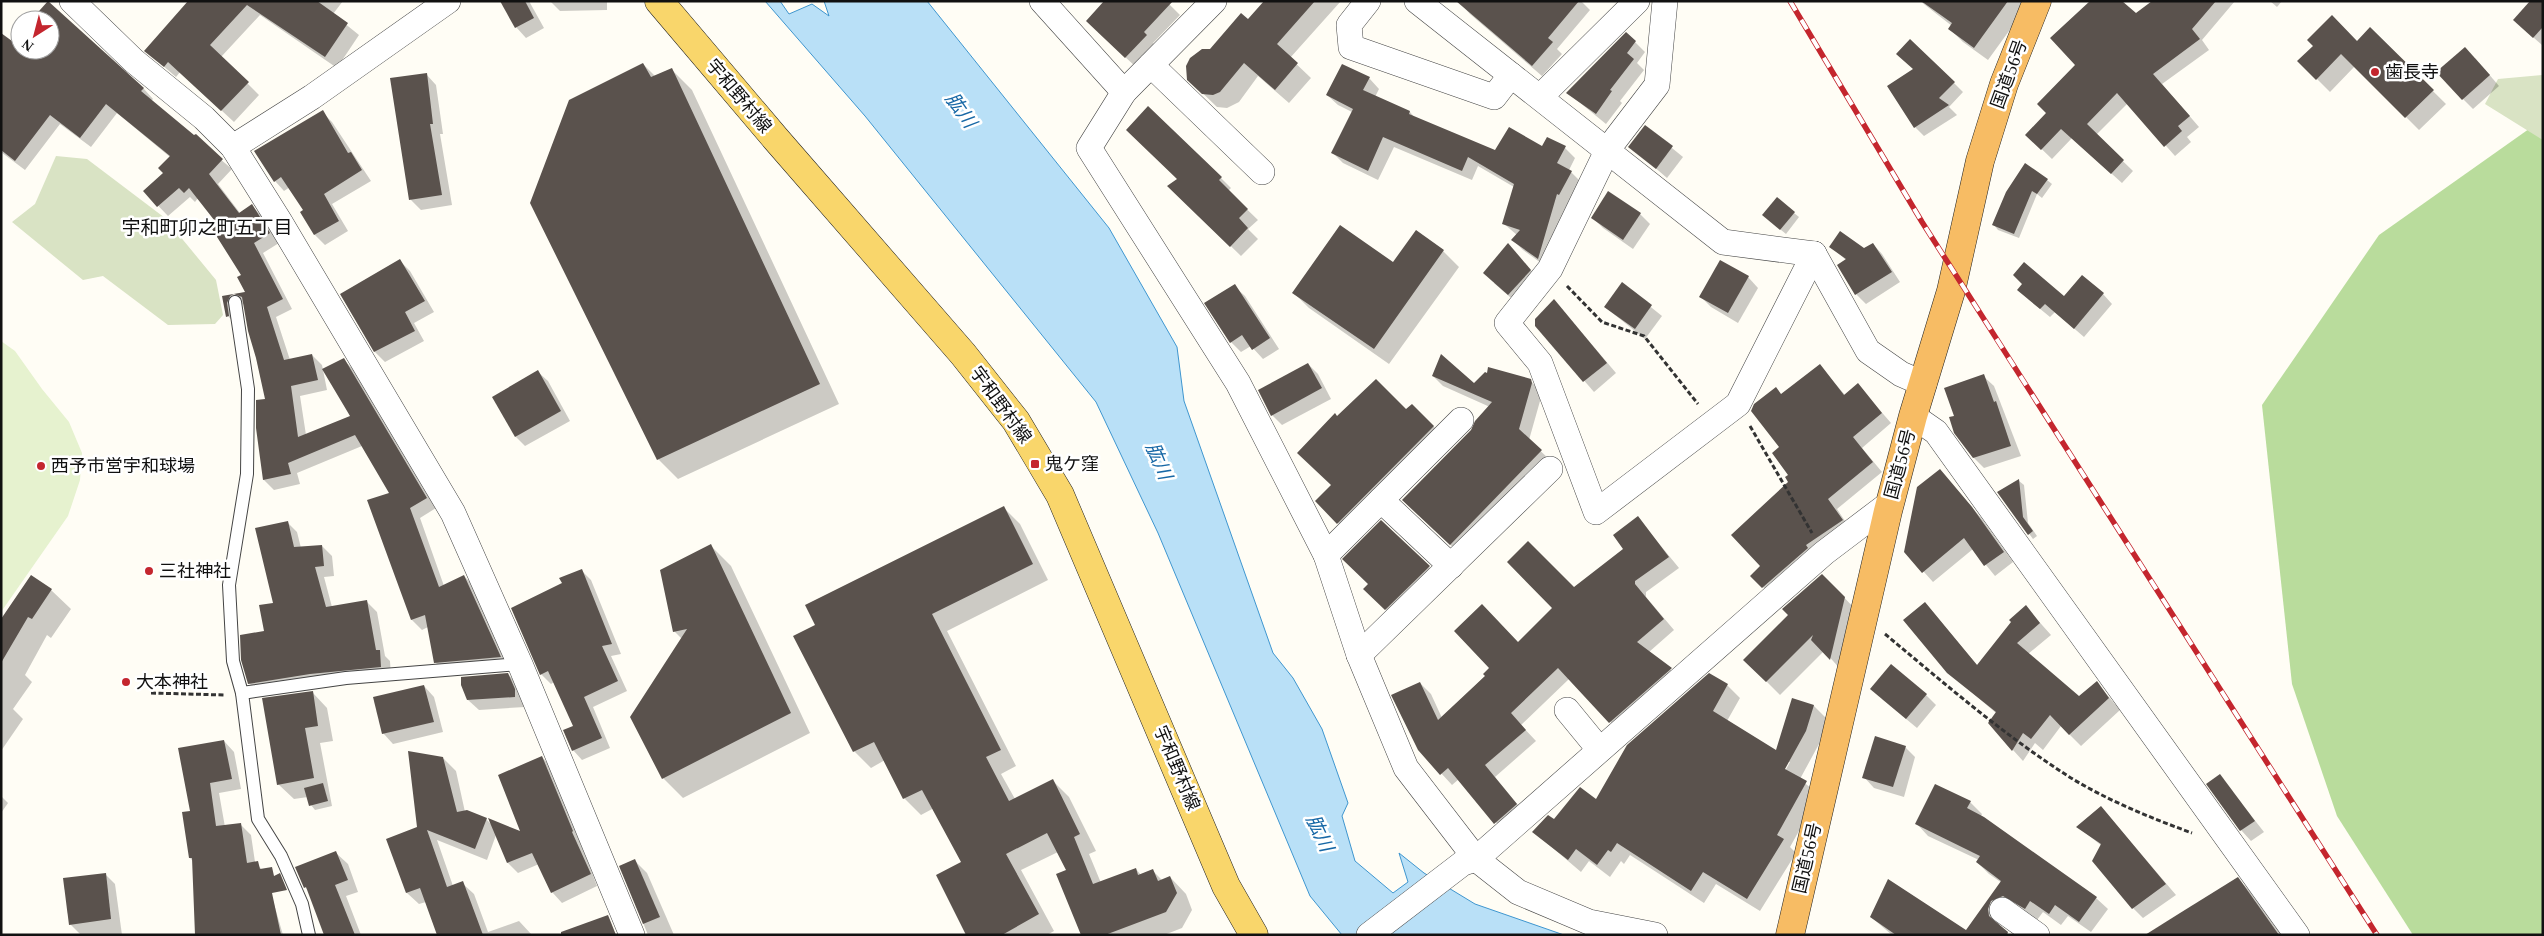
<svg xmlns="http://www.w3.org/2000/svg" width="2544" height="936" font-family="'Times New Roman','Noto Sans JP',serif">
<rect width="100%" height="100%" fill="#fffdf5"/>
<path fill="#b9dc9c" d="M2543 119V935H2413L2337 816 2292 684 2262 405 2379 235Z"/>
<g fill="#d9e3c4">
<path d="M2543 75V140L2485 104 2498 79Z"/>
<path d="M56 156 87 159 165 218 216 280 223 315 215 324 168 325 103 276 83 280 12 222 35 204Z"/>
</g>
<path fill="#e6f2cf" d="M1 341 15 351 42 389 69 422 82 453 80 480 68 516 1 612Z"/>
<path fill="#b9e0f7" stroke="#3f96cf" d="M765 1H780L789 14 812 4 829 16 824 1H927L1109 228 1177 347 1184 401 1273 653 1293 678 1322 729 1348 803 1342 816 1355 861 1393 893 1408 882 1399 853 1424 873 1475 904 1564 935H1342L1310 896 1158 533 1096 402 865 116Z"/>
<g fill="#0003" fill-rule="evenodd">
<path d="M190 1H343L333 14 359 35 337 68 260 15 221 57 259 95 234 122 180 72 176 77 146 51Z"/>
<path d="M502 1H529L544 28 526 38 516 27Z"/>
<path d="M550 1H607V10L560 11Z"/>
<path d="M1266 1H1341L1290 58 1311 78 1289 103 1258 76 1239 102 1227 108 1217 107 1188 79 1211 50 1248 21Z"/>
<path d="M1462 1H1581L1590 10 1557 49 1562 54 1542 76 1470 14 1460 3Z"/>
<path d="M1920 1H2024L2022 13 1988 60 1963 42 1950 29 1952 26Z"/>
<path d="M2154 1H2235L2202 40 2209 50 2162 84 2199 127 2187 137 2191 142 2175 156 2128 103 2096 135 2133 171 2122 183 2072 138 2052 159 2027 135 2135 14Z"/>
<path d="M2270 1H2282L2277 7Z"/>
<path d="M2543 1V46L2525 30Z"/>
<path d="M1167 2 1180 15 1153 43 1156 46 1136 67 1098 32Z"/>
<path d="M48 3 144 89 153 99 151 101 232 169 218 184 240 213 252 206 262 216 279 243 263 253 292 309 276 317 290 360 312 355 322 365 327 390 300 396 306 435 352 416 344 360 354 370 436 508 420 518 444 586 464 576 474 586 510 667 445 672 435 662 428 627 422 630 412 620 369 501 391 494 362 446 297 473 300 484 274 490 264 480 257 428 266 400 244 304 239 306 237 326 228 316 223 297 246 292 243 275 220 226 198 198 195 202 190 197 168 216 145 192 165 173 170 157 117 113 91 147 60 124 25 170 1 152V115L13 42 20 34V50H50V20H33Z"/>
<path d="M2370 29 2446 104 2419 130 2355 66 2330 92 2299 61 2314 46 2357 42Z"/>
<path d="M1635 42 1645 52 1637 63 1644 70 1620 101 1622 103 1606 124 1568 93Z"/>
<path d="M2475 58 2499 86 2473 109 2463 99Z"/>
<path d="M643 64 656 77 672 70 692 90 839 404 678 479 658 459Z"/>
<path d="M1914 70 1954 83 1963 92 1949 107 1957 115 1924 136 1915 127Z"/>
<path d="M426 74 436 85 443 134H440L452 205 421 210 411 200Z"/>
<path d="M1369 78 1379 89 1375 97 1410 112 1416 119 1496 152 1565 148 1575 158 1569 170 1581 182 1569 204 1568 203 1548 268 1523 250 1513 240 1517 235 1503 223 1514 187 1478 166 1472 180 1394 147 1378 180 1343 163 1333 153 1352 112 1338 105 1327 95Z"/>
<path d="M322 112 332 122 371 181 332 204 348 231 325 245 315 235 301 212 305 210 290 187 284 191 275 181Z"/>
<path d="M1645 126 1683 157 1667 178 1630 146Z"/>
<path d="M1221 178 1231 188 1228 191 1258 220 1248 229 1258 239 1241 256 1169 186Z"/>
<path d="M2047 180 2052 184 2042 198 2037 194 2019 238 1998 230 1994 225 2007 192Z"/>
<path d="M1794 213 1799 217 1786 234 1763 215Z"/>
<path d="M1640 214 1650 224 1633 249 1603 228 1592 217Z"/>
<path d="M1416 231 1443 251 1459 267 1389 364 1309 308 1294 293 1393 264Z"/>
<path d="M1873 244 1882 254 1900 282 1866 304 1856 294 1846 260 1830 246 1864 250Z"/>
<path d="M1518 255 1540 281 1519 305 1494 283Z"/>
<path d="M400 261 410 271 434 312 414 323 424 341 385 362 375 352 341 295Z"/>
<path d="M1748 277 1758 288 1738 323 1711 307 1701 297Z"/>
<path d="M1622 284 1662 316 1645 339 1605 307Z"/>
<path d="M1234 286 1245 296 1279 349 1263 359 1251 346 1241 352 1231 342Z"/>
<path d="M2103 294 2112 304 2084 337 2055 312 2050 317 2028 299Z"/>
<path d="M1554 300 1616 373 1594 392 1536 325Z"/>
<path d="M1308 364 1318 374 1331 399 1282 425 1272 415Z"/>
<path d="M1820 366 1845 395 1858 385 1891 423 1862 448 1882 472 1837 509 1851 530 1773 597 1752 576 1762 566 1790 482V476L1781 448 1782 395Z"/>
<path d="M538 372 548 381 570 421 525 446 516 437Z"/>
<path d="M1433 376 1474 385 1530 380 1542 394 1529 440 1551 461 1461 555 1414 510 1490 407 1443 386Z"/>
<path d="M1983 376 1994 386 2021 456 1984 468 1974 458 1955 417Z"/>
<path d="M1412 405 1444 437 1348 533 1316 501 1332 485 1337 417 1406 411Z"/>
<path d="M1940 470 1982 519 2013 562 1995 576 1973 549 1933 582 1906 552Z"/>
<path d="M2019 481 2024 485 2028 523 2037 536 2033 539 1999 493Z"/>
<path d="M1004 508 1020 524 1048 580 947 631 1016 766 1001 774 1015 799 1053 781 1069 797 1096 851 1089 854 1101 883 1136 869 1141 875 1153 871 1162 880 1170 877 1186 894 1192 910 1182 928 1164 935H1083L1067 871 1058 852 1021 870 1054 931 1047 935H967L963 863 934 808 921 815 904 798 885 760 871 768 854 751 795 636 817 625Z"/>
<path d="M1638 518 1679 568 1646 592V597L1674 630 1649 652 1682 679 1621 733 1569 679 1521 725 1536 741 1495 777 1527 816 1506 834 1459 779 1452 785 1419 749 1420 683 1431 694 1442 718 1574 589 1625 549Z"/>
<path d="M287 522 297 532 301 548 322 546 332 556 334 576 324 577 332 607 367 602 377 612 385 656 390 661 391 677 259 693 249 683 274 604Z"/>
<path d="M711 546 731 566 810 733 683 798 663 778 682 639 674 631Z"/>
<path d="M1429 567 1439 577 1396 619 1375 599Z"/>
<path d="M581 570 591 580 621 654 611 656 627 691 593 707 610 748 582 760 573 750 575 727 554 682 551 684 541 674 563 583Z"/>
<path d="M32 577 51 590 71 609 51 638 47 635 25 675 32 682 13 709 23 719 1 751V621Z"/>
<path d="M1836 589 1858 612 1843 672 1824 651 1780 695 1745 660Z"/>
<path d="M1925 603 1978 666 2026 607 2051 635 2028 654 2079 697 2097 683 2120 710 2081 746 2061 726 2043 750 2035 743 2023 761 2013 750 1996 713 1948 672Z"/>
<path d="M508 674 518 685 525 707 479 710 468 700Z"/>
<path d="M1727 685 1740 698 1727 721 1777 752 1793 700 1814 706 1827 719 1819 744 1800 779 1819 795 1790 847 1796 853 1760 911 1716 884 1704 903 1630 855 1624 864 1621 861 1610 877 1589 861 1581 872 1534 832 1596 801ZM1788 762H1790L1783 775 1781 774Z"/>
<path d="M424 686 434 697 443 732 393 744 383 733Z"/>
<path d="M312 692 327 708 333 741 320 743 332 806 315 810 311 805 308 797 294 799 278 784Z"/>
<path d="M1926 695 1936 705 1917 728 1882 699Z"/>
<path d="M224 741 234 752 241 789 219 793 225 827 240 824 251 835 255 862 265 873 283 935H197L193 861 190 858 191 812Z"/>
<path d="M1905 747 1915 757 1904 797 1874 788 1864 777Z"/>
<path d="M409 753 444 759 456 771 465 812 486 819 491 824 522 833 542 757 552 768 597 886 562 903 552 892 539 864 518 873 508 863 496 835 487 860 437 840 453 886 462 883 474 894 488 932 519 921 532 935H439L426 902 419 904 407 893 388 839 419 827Z"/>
<path d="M2220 776 2264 832 2251 841 2241 830 2208 784Z"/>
<path d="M1 796 8 803 1 813Z"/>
<path d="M1970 802 1982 814 1981 816 2096 898 2108 909 2091 932 2068 916 2061 925 2043 912 2037 920 2017 907 1999 921 2000 927 2009 935H1892L1871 917 1967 932 2002 883 1989 874 1977 862 1979 860 1928 836 1917 824Z"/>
<path d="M2101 807 2176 895 2143 918 2133 908 2102 846 2078 827Z"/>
<path d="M336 853 348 864 358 892 346 896 361 935H326L309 891 305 887Z"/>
<path d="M634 860 647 873 674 935H648L620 866Z"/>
<path d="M105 874 115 884 122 935 80 934 70 924Z"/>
<path d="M2237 878 2250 891 2282 935H2148Z"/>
</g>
<g fill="#5a524d">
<path d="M48 1 144 88 141 91 194 135 196 134 223 159 209 174 239 213 252 204 270 233 254 243 283 299 267 307 284 360 312 354 318 380 291 386 298 437 350 416 322 369 344 358 427 498 410 508 439 587 464 575 501 657 434 663 425 615 411 620 367 500 389 493 355 435 288 463 291 474 263 480 256 428V400L265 399 256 358 248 331 242 297 234 294 230 296 227 303 229 316 226 317 222 296 245 292 237 277 241 275 212 229 218 225 189 188 184 193 179 188 157 207 143 191 163 173 158 168 170 156 106 104 80 138 50 115 15 161 1 150V33L12 41 20 32V50H50V20H31Z"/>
<path d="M188 1H317L348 23 325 57 247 5 210 45 249 82 221 111 168 62 164 67 144 51Z"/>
<path d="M500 1H525L534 18 515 28Z"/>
<path d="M1104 1H1173L1144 32 1147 35 1125 58 1086 21Z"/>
<path d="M1264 1H1315L1277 44 1298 63 1275 90 1244 63 1220 92 1213 95 1202 94 1187 80 1186 66 1190 58 1202 49H1210L1241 13 1248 19Z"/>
<path d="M1456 1H1579L1548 38 1553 42 1532 66Z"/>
<path d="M1921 1H2008L1974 48 1948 29 1952 23Z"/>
<path d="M2090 1H2122L2136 13 2152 1H2216L2192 29 2200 39 2153 74 2190 116 2178 126 2182 131 2164 147 2117 93 2087 124 2124 160 2111 174 2061 129 2041 150 2025 135 2046 113 2037 104 2075 65 2050 38Z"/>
<path d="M2530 1H2543V27L2533 38 2513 20Z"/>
<path d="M2332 15 2357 41 2370 27 2434 90 2405 118 2341 54 2316 80 2297 61 2313 46 2307 40Z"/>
<path d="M1626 32 1636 41 1627 53 1634 59 1610 90 1612 91 1596 114 1566 93Z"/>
<path d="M1910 39 1955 82 1939 98 1949 105 1914 128 1887 86 1913 69 1896 54Z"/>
<path d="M2465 47 2490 75 2462 100 2436 72Z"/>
<path d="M643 63 651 77 672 68 820 384 657 460 530 203 569 100Z"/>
<path d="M1342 64 1370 77 1363 90 1410 111 1409 114 1495 150 1509 127 1542 146 1547 137 1566 146 1557 163 1572 171 1559 195 1557 194 1538 259 1511 240 1520 230 1502 224 1514 184 1468 157 1462 171 1383 137 1368 171 1331 153 1353 109 1326 95Z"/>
<path d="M427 73 433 124H430L442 195 409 200 390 78Z"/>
<path d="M1148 106 1222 177 1219 180 1248 209 1239 218 1248 228 1230 247 1167 186 1177 179 1126 130Z"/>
<path d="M323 110 348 153 351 152 362 170 324 194 339 221 314 235 300 212 303 210 281 177 274 182 254 151Z"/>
<path d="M1645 125 1673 146 1656 169 1628 147Z"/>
<path d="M2025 163 2048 179 2037 194 2032 191 2014 234 1992 225 2006 192Z"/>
<path d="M1608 191 1641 213 1623 240 1591 218Z"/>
<path d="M1777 197 1795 212 1780 230 1762 215Z"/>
<path d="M1340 225 1393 262 1416 230 1444 250 1374 349 1292 293Z"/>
<path d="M1840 231 1864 248 1873 243 1892 272 1855 295 1837 265 1846 259 1829 247Z"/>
<path d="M1508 243 1531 270 1508 295 1483 273Z"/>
<path d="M400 259 425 301 405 312 415 331 374 352 340 294Z"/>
<path d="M1720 260 1749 276 1728 313 1699 297Z"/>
<path d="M2024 262 2064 296 2082 275 2104 293 2074 329 2045 304 2040 309 2017 290 2022 284 2013 275Z"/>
<path d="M1622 282 1652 305 1635 329 1604 307Z"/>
<path d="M1235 284 1270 338 1252 350 1242 335 1230 343 1204 303Z"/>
<path d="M1554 299 1607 363 1583 382 1535 326V319Z"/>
<path d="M1441 354 1474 383 1485 372 1487 373 1488 367 1531 379 1532 383 1519 429 1542 450 1450 545 1402 500 1471 430 1475 421 1492 402 1432 376Z"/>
<path d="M1308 363 1322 388 1271 416 1258 390Z"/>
<path d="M1820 364 1844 395 1858 383 1882 413 1853 437 1873 462 1828 499 1843 520 1806 545 1808 548 1762 588 1750 576 1760 566 1731 535 1788 482 1785 477 1788 475 1772 453 1779 447 1751 411 1754 404 1776 387 1781 394Z"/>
<path d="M538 370 561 411 515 437 492 397Z"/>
<path d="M1984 374 1994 402 1996 401 2011 446 1973 458 1954 433 1949 417 1954 416 1944 388Z"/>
<path d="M1376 379 1406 409 1412 404 1434 426 1337 524 1315 501 1331 485 1297 453 1335 413 1337 416Z"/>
<path d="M1940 469 1972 507 2004 552 1984 566 1964 538 1922 573 1904 552 1917 487Z"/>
<path d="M2019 479 2023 517 2033 531 2028 535 1997 492Z"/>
<path d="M1004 506 1033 564 932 614 1001 750 986 757 1009 801 1053 779 1080 834 1074 837 1093 884 1136 868 1138 875 1153 869 1158 881 1170 876 1177 893 1166 912 1105 935H1081L1056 874 1066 870 1047 833 1006 854 1039 914 1002 935H966L936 875 961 862 922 790 903 799 874 742 853 752 793 636 815 625 805 605Z"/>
<path d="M1638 516 1669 557 1635 581V584L1664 619 1637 642 1672 668 1609 723 1558 668 1511 713 1526 730 1485 765 1517 804 1494 824 1448 768 1440 775 1418 750 1391 695 1420 682 1438 720 1485 676 1483 674 1489 668 1454 631 1482 604 1518 642 1552 608 1507 562 1528 541 1574 587 1623 549 1613 535Z"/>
<path d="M1381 520 1430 566 1385 610 1363 589 1368 584 1342 559Z"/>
<path d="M288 521 294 547 322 545 324 566 315 567 326 607 367 600 376 650H380L381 667 310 674 248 684 241 660 240 635 264 631 259 605 273 603 255 528Z"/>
<path d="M711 544 791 713 662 779 630 717 687 629 673 632 660 570Z"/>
<path d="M582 569 612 644 602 646 618 681 584 697 602 738 572 751 563 730 573 726 548 671 540 675 511 608 562 583 559 578Z"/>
<path d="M1822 574 1845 597 1830 660 1811 640 1813 635 1766 682 1743 660 1788 615 1782 609Z"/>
<path d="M31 575 52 589 32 619 28 617 1 663V619Z"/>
<path d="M1925 602 1977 665 2011 622 2009 620 2026 605 2040 623 2017 643 2079 696 2097 681 2109 698 2069 735 2050 715 2031 739 2023 733 2012 751 1988 723 1996 712 1947 673 1903 620Z"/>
<path d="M1891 664 1927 694 1906 719 1870 689Z"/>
<path d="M508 673 515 689V697L467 700 461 685V677Z"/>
<path d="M1709 673 1728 684 1713 711 1776 750 1792 698 1814 705 1806 731 1785 769 1807 781 1777 835 1784 839 1747 899 1703 872 1691 891 1617 843 1611 852 1608 850 1597 865 1576 849 1568 860 1532 832 1548 815 1554 819 1580 787 1596 799 1627 745Z"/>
<path d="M424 685 434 722 382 734 373 697Z"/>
<path d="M313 691 318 726 305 728 314 778 277 785 262 698Z"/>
<path d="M1875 736 1906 746 1893 787 1862 778Z"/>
<path d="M224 740 232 779 210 783 216 826 241 823 247 863 258 861 260 869 272 867 274 876 280 873 287 890 272 893 281 935H195L192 858H189L182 812 190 811 178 748Z"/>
<path d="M408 751 443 757 457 812 467 810 487 818 475 849 427 830 447 887 463 881 483 935H437L420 888 406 893 386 839 417 827Z"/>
<path d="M542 756 573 831 572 832 591 874 551 893 532 853 507 863 488 818 520 831 498 775Z"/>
<path d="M2220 774 2255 821 2240 831 2206 784Z"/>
<path d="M323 783 328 801 309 806 304 788Z"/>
<path d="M1935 784 1971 801 1967 808 1984 817 2097 897 2079 922 2055 905 2049 914 2030 901 2025 909 2003 896 1991 901 1988 909 1989 916 2008 932 2007 935H1896L1870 917 1888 879 1966 930 2001 881 1976 862 1980 856 1915 824Z"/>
<path d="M2101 806 2166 884 2132 909 2092 861 2101 844 2076 827Z"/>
<path d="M336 851 348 880 335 885 355 935H324L306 887 304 888 295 867Z"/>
<path d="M635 859 660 917 643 924 619 866Z"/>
<path d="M106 873 111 919 69 925 63 878Z"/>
<path d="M2238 877 2279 935H2145L2180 913Z"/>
<path d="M608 915 616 935H561V932Z"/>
</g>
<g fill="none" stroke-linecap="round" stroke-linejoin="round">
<g stroke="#444" stroke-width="14">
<g id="service">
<path d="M235 302 248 389 247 474 229 585 233 661 242 693 258 819 281 856 302 904 309 935"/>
<path d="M242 693 346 678 520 664"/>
</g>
</g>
<g stroke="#444" stroke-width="26">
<g id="minor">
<path d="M72 1 134 61 204 118 233 147 280 222 453 513 520 664 632 935"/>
<path d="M1042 1 1124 92"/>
<path d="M1214 1 1124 92 1089 148 1238 383 1326 555 1359 655 1406 768 1476 859 1518 892 1589 922 1655 935"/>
<path d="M1368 1 1349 25 1351 47 1494 97 1511 75"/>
<path d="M1417 1 1723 242 1814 254"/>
<path d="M1665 1 1657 85 1608 149 1550 269 1507 323 1540 363 1596 512 1738 404 1814 254"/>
<path d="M1151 65 1262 172"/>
<path d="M1540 97 1637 1"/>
<path d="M233 147 312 97 448 1"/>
<path d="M1814 254 1868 351 1901 374 1924 384"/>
<path d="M1913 416 1936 432 2297 935"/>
<path d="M1381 500 1451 566"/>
<path d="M1326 555 1461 420"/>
<path d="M1359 655 1550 469"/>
<path d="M1567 710 1599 749"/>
<path d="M2002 910 2037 935"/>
<path d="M1369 935 1463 863 1476 859 1824 553 1890 503"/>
</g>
</g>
<g stroke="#222" stroke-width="29">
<path id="primary" d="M659 1 776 139 963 354 1016 421 1060 495 1226 886 1254 935"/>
</g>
<g stroke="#222" stroke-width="29">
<path id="trunk" d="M1790 935 1888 511 1913 416 1951 291 1980 161 2004 84 2037 1"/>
</g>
<g stroke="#333" stroke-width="3" stroke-dasharray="5 2.5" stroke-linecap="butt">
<path d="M1567 286 1602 322 1644 336 1698 404"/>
<path d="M1750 426 1812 533"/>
<path d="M1885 634C1945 684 2005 736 2071 778 2109 801 2151 818 2192 833"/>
<path d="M151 693 224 695"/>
</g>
<use href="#service" stroke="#fff" stroke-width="12"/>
<use href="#minor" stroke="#fff" stroke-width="25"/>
<use href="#primary" stroke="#f9d66b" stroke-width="28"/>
<use href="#trunk" stroke="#f7bc64" stroke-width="28"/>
<g stroke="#c4262e" stroke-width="5.5">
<path id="rail" d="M1790 1 1922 222 2377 935"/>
</g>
<use href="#rail" stroke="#fff" stroke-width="4" stroke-dasharray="11" stroke-linecap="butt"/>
</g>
<g fill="#c4262e" stroke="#fff" stroke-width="2">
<circle cx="2375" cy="72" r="5"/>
<rect x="1030" y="459" width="10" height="10" rx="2.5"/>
<circle cx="41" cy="466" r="5"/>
<circle cx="149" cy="571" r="5"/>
<circle cx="126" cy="682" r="5"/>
</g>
<g text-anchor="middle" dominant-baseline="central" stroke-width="5" stroke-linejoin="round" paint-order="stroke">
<g font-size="18" fill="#111" stroke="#fff" text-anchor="start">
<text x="2385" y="72">歯長寺</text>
<text x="1045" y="464">鬼ケ窪</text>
<text x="51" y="466">西予市営宇和球場</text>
<text x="159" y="571">三社神社</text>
<text x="136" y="682">大本神社</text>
</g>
<g font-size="18" fill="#111" stroke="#fff">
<text transform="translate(2009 74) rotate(-70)">国道56号</text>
<text transform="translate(739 96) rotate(50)">宇和野村線</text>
<text transform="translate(1001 405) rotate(54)">宇和野村線</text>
<text transform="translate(1900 464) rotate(-75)">国道56号</text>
<text transform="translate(1177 768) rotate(67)">宇和野村線</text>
<text transform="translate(1807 858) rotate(-77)">国道56号</text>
</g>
<g font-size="19" font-style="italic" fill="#1768a6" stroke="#fff">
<text transform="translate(961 110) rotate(55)">肱川</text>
<text transform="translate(1159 461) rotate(67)">肱川</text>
<text transform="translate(1320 833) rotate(65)">肱川</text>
</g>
<g font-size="19" fill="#111" stroke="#fff">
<text x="207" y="227">宇和町卯之町五丁目</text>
</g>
</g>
<rect width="2544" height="936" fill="none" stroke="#111111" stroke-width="5"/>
<g transform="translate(35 35) rotate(216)"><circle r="24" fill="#ffffff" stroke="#a0a0a0"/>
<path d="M0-4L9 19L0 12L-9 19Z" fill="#c4262e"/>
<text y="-8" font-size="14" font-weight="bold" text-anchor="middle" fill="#111111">N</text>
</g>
</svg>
